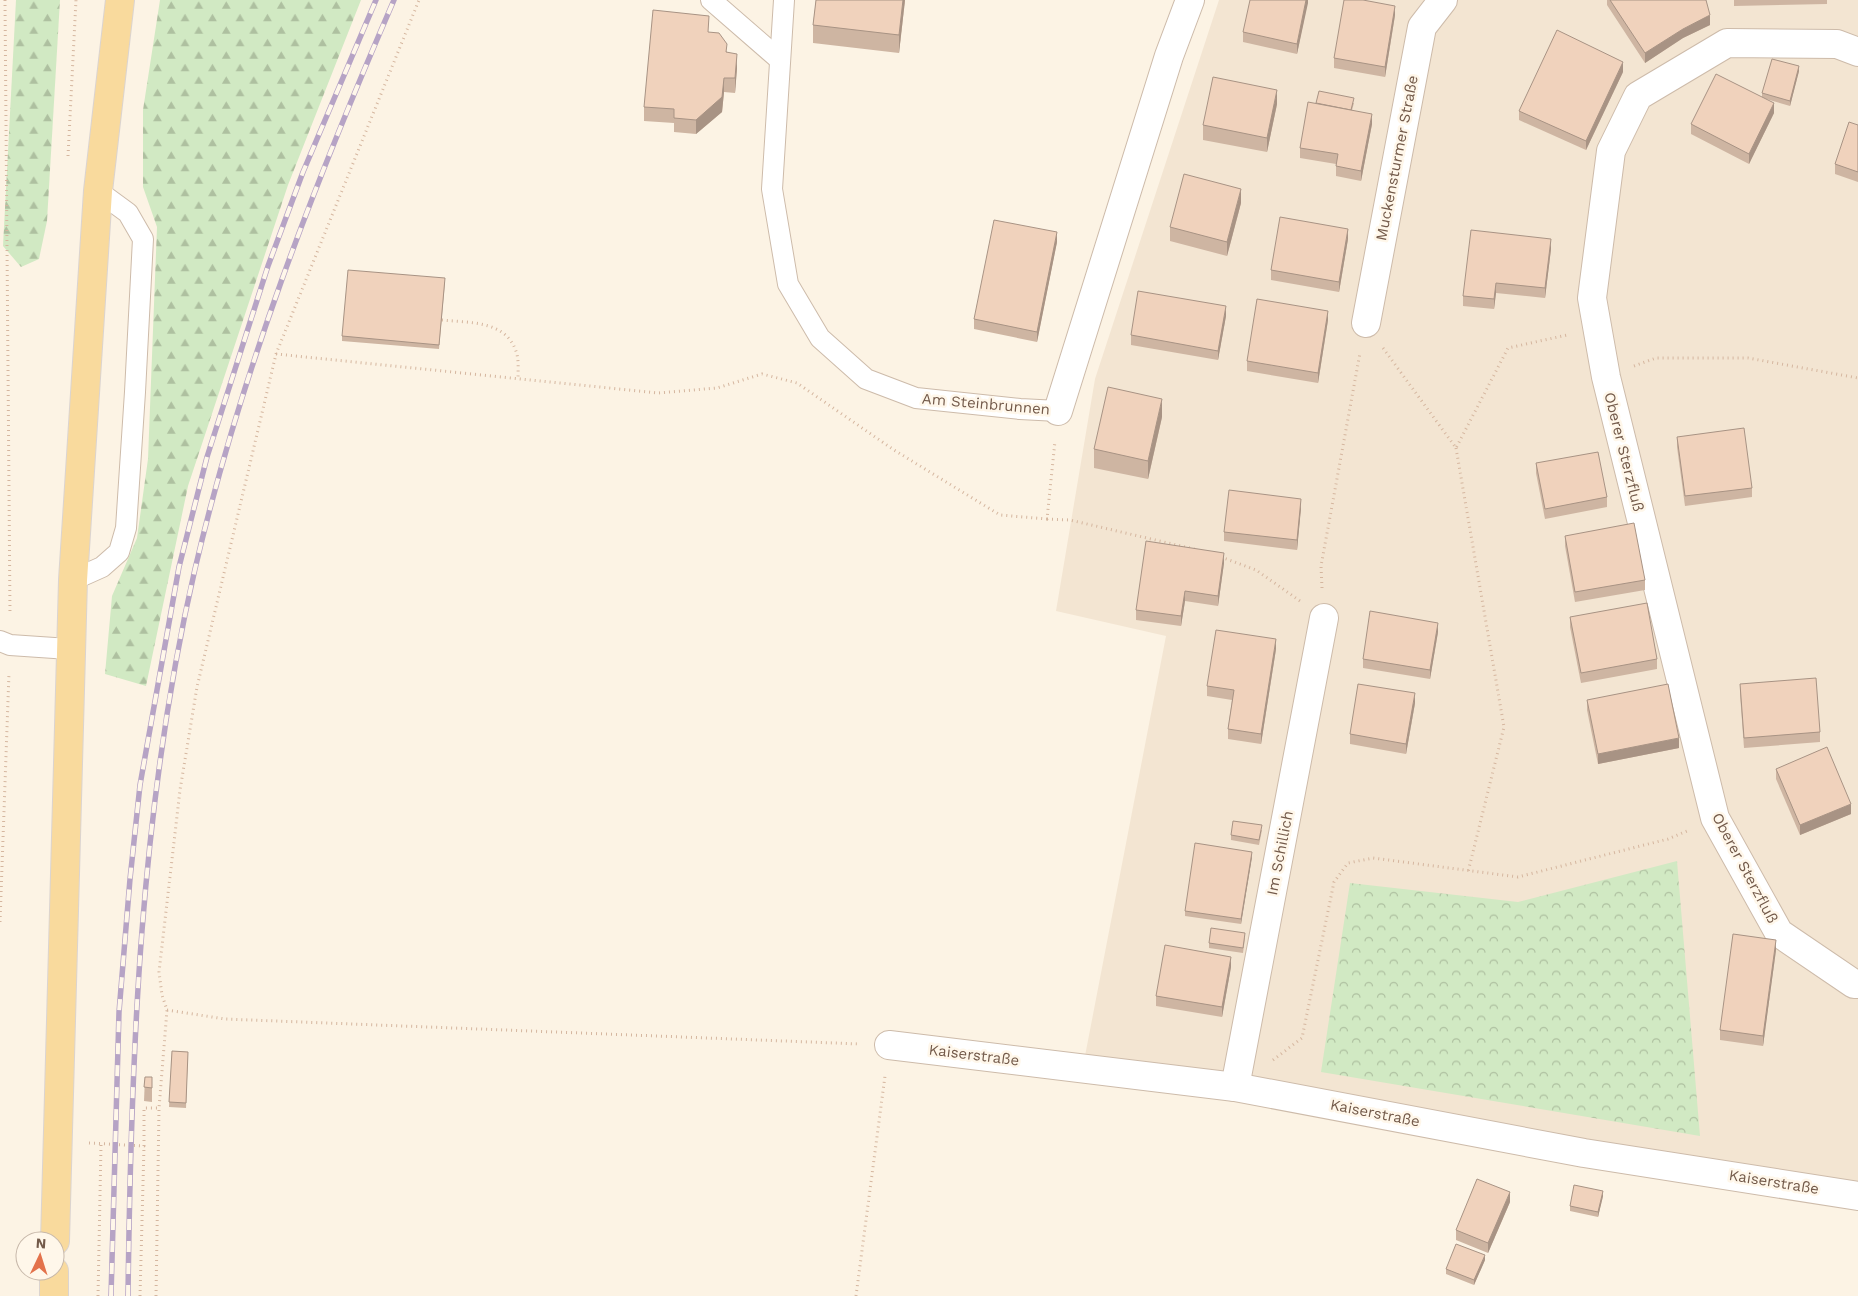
<svg xmlns="http://www.w3.org/2000/svg" width="1858" height="1296" font-family="'Work Sans',sans-serif">
<defs>
<pattern id="forest-firs" width="22" height="20" patternUnits="userSpaceOnUse" patternTransform="scale(1.25)"><rect width="22" height="20" fill="#d1e9c3"/><path d="M5 1l3.5 6h-7zM16 11l3.5 6h-7z" fill="#aec0a0"/></pattern>
<pattern id="park-crowns" width="20" height="18" patternUnits="userSpaceOnUse" patternTransform="scale(1.25)"><rect width="20" height="18" fill="#d1e9c3"/><path d="M2 6a3 3 0 1 1 6 0M12 15a3 3 0 1 1 6 0" fill="none" stroke="#aec0a0"/></pattern>
</defs>
<rect width="100%" height="100%" fill="#fcf3e4"/>
<path fill="#f3e5d2" d="M1219 0H1858V1182L1703 1160 1085 1056 1166 636 1056 611 1095 379Z"/>
<g fill="url(#forest-firs)">
<path d="M16 0H60L47 221 39 259 21 267 3 246Z"/>
<path d="M160 0H361L288 185 188 486 146 686 105 674 112 596 137 538 148 459 157 227 143 187V110Z"/>
</g>
<path fill="url(#park-crowns)" d="M1677 861 1700 1136 1321 1072 1350 883 1518 902Z"/>
<g fill="none" stroke-linecap="round" stroke-linejoin="round">
<g stroke="#cdbbaa" stroke-width="22">
<g id="lane">
<path d="M711 0 780 60"/>
<path d="M784 0 772 189 788 284 820 338 866 379 916 398 1020 409 1058 411"/>
<path d="M73 580 102 567 119 552 126 528 135 392 143 239 128 213 98 191"/>
<path d="M0 641 10 645 69 649"/>
</g>
</g>
<g stroke="#cdbbaa" stroke-width="30">
<g id="street">
<path d="M1858 52 1837 44 1727 43 1638 96 1611 151 1592 298 1606 377 1715 818 1779 933 1854 984H1858"/>
<path d="M1366 323 1422 27 1443 0"/>
<path d="M1058 411 1169 56 1190 0"/>
<path d="M889 1045 1235 1087 1584 1153 1858 1196"/>
<path d="M1235 1087 1324 618"/>
</g>
</g>
<g stroke="#dbd4d0" stroke-width="30">
<g id="primary">
<path d="M55 1241 73 580 98 191 120 0"/>
<path d="M54 1296V1271"/>
</g>
</g>
<g stroke="#d5b69f" stroke-width="3" stroke-dasharray="1 4" stroke-linecap="butt">
<path d="M5 0 10 614"/>
<path d="M68 156 76 0"/>
<path d="M442 320C469 323 505 320 516 351 519 359 518 370 518 378"/>
<path d="M1383 348 1456 448 1508 348 1567 335"/>
<path d="M276 354 658 393 717 388 762 374 797 383 894 450 1000 515 1047 519 1055 441"/>
<path d="M1634 366 1656 358H1748L1858 378"/>
<path d="M1456 448 1504 727 1468 872"/>
<path d="M1047 519 1070 520 1198 550"/>
<path d="M1221 557 1256 570 1300 601"/>
<path d="M1322 588 1321 566 1360 353"/>
<path d="M0 922 9 673"/>
<path d="M167 1010 225 1019 860 1044"/>
<path d="M1273 1060 1302 1038 1334 882 1348 863 1373 858 1518 877 1668 839 1687 831"/>
<path d="M89 1143 144 1146V1108H159"/>
<path d="M98 1296 101 1145"/>
<path d="M140 1296 144 1146"/>
<path d="M156 1296 159 1108 167 1010 162 995 159 972 180 790 197 687 276 354 419 0"/>
<path d="M856 1296 885 1076"/>
</g>
<use href="#lane" stroke="#fff" stroke-width="20"/>
<use href="#street" stroke="#fff" stroke-width="28"/>
<use href="#primary" stroke="#f9da9d" stroke-width="28"/>
<g stroke="#b6a3c5" stroke-width="5.5">
<g id="rail">
<path d="M111 1296 119 1012 130 879 140 785 179 567 207 457 268 266 303 172 376 0"/>
<path d="M128 1296C131 1053 140 807 195 569 241 372 314 185 394 0"/>
</g>
</g>
<use href="#rail" stroke="#fff7ea" stroke-width="4" stroke-dasharray="11" stroke-linecap="butt"/>
</g>
<g fill="#ceb5a2">
<path d="M816 0H905L899 53 813 43V25Z"/>
<path d="M1308 0 1297 54 1243 42V32Z"/>
<path d="M1607 0H1706L1710 25 1683 38 1645 63 1607 5Z"/>
<path d="M1734 0H1827V4L1734 6Z"/>
<path d="M1395 15 1385 77 1334 68V58Z"/>
<path d="M709 32 727 52 737 68 735 93 724 92 722 112 696 134 674 132V123L644 121V107Z"/>
<path d="M1799 71 1790 106 1766 99 1774 113 1749 164 1691 134V124L1762 97V93Z"/>
<path d="M1623 72 1586 150 1519 120V111Z"/>
<path d="M1316 103H1354L1352 110 1372 124 1361 181 1336 176V164L1300 158V148Z"/>
<path d="M1277 104 1267 152 1203 140V125Z"/>
<path d="M1858 125V182L1835 174V164Z"/>
<path d="M1241 203 1227 256 1170 241V227Z"/>
<path d="M1348 239 1339 292 1271 280V270Z"/>
<path d="M1057 242 1037 342 974 329V319Z"/>
<path d="M1551 249 1545 298 1496 293 1494 309 1463 306V296Z"/>
<path d="M445 282 439 349 342 341V336Z"/>
<path d="M1226 316 1218 360 1131 345V335Z"/>
<path d="M1328 320 1318 383 1247 371V361Z"/>
<path d="M1162 417 1148 479 1094 468V449Z"/>
<path d="M1677 437 1752 488V497L1685 506 1677 447Z"/>
<path d="M1536 463 1607 497V507L1545 519 1536 473Z"/>
<path d="M1301 508 1297 550 1224 541V532Z"/>
<path d="M1565 536 1645 580V590L1575 602 1565 546Z"/>
<path d="M1224 563 1218 606 1185 601 1181 626 1136 620V610Z"/>
<path d="M1570 617 1657 659V669L1581 683 1570 627Z"/>
<path d="M1438 632 1430 679 1363 668V659Z"/>
<path d="M1276 649 1261 744 1228 739V729L1232 700 1207 696V686Z"/>
<path d="M1740 684 1820 732V742L1744 748 1740 694Z"/>
<path d="M1587 700 1679 748 1598 764 1587 710Z"/>
<path d="M1415 703 1406 754 1350 744V734Z"/>
<path d="M1776 769 1851 814 1800 835 1776 779Z"/>
<path d="M1262 830 1259 845 1231 840V835Z"/>
<path d="M1252 857 1241 924 1185 916V911Z"/>
<path d="M1245 938 1243 953 1209 948V943Z"/>
<path d="M1776 950 1763 1046 1720 1040V1030Z"/>
<path d="M1231 967 1222 1017 1156 1006V996Z"/>
<path d="M172 1051 188 1052 186 1108 169 1107Z"/>
<path d="M145 1077H152V1102L144 1101Z"/>
<path d="M1603 1196 1598 1217 1570 1211V1206Z"/>
<path d="M1510 1202 1488 1253 1456 1240V1230Z"/>
<path d="M1485 1260 1474 1285 1446 1274V1269Z"/>
</g>
<g fill="#a89384">
<path d="M903 0H905L899 53V35Z"/>
<path d="M1306 0H1308V3L1297 54V44Z"/>
<path d="M1395 6V15L1385 77V67Z"/>
<path d="M1710 15V25L1683 38 1645 63V53L1683 29Z"/>
<path d="M737 54V68L735 93V78Z"/>
<path d="M1623 62V72L1586 150V141Z"/>
<path d="M1799 66V71L1790 106V101Z"/>
<path d="M724 78V92L722 112 696 134V120Z"/>
<path d="M1277 90V104L1267 152V138Z"/>
<path d="M1774 103V113L1749 164V154Z"/>
<path d="M1372 114V124L1361 181V171Z"/>
<path d="M1241 189V203L1227 256V242Z"/>
<path d="M1348 229V239L1339 292V282Z"/>
<path d="M1057 232V242L1037 342V332Z"/>
<path d="M1551 239V249L1545 298V288Z"/>
<path d="M1496 283V293L1494 309V299Z"/>
<path d="M1226 306V316L1218 360V351Z"/>
<path d="M1328 311V320L1318 383V373Z"/>
<path d="M1162 399V417L1148 479V461Z"/>
<path d="M1301 499V508L1297 550V540Z"/>
<path d="M1224 553V563L1218 606V596Z"/>
<path d="M1185 591V601L1181 626V616Z"/>
<path d="M1438 623V632L1430 679V670Z"/>
<path d="M1276 639V649L1261 744V734Z"/>
<path d="M1415 693V703L1406 754V744Z"/>
<path d="M1679 738V748L1598 764V754Z"/>
<path d="M1851 804V814L1800 835V825Z"/>
<path d="M1252 852V857L1241 924V919Z"/>
<path d="M1776 940V950L1763 1046V1036Z"/>
<path d="M1231 957V967L1222 1017V1007Z"/>
<path d="M1603 1191V1196L1598 1217V1212Z"/>
<path d="M1510 1192V1202L1488 1253V1243Z"/>
<path d="M1485 1255V1260L1474 1285V1280Z"/>
</g>
<g fill="#f0d2bc" stroke="#a89384">
<path d="M816 0H903L899 35 813 25Z"/>
<path d="M1250 0H1306L1297 44 1243 32Z"/>
<path d="M1344 0H1363L1395 6 1385 67 1334 58Z"/>
<path d="M1610 0H1706L1710 15 1683 29 1645 53Z"/>
<path d="M653 10 709 16 708 32 719 33 727 44 726 52 737 54 735 78H724L722 97 696 120 674 118V109L644 107Z"/>
<path d="M1557 30 1623 62 1586 141 1519 111Z"/>
<path d="M1772 59 1799 66 1790 101 1762 93Z"/>
<path d="M1716 74 1774 103 1749 154 1691 124Z"/>
<path d="M1213 77 1277 90 1267 138 1203 125Z"/>
<path d="M1319 91 1354 98 1351 110 1316 103Z"/>
<path d="M1308 102 1372 114 1361 171 1336 166 1338 154 1300 148Z"/>
<path d="M1849 122 1858 125V172L1835 164Z"/>
<path d="M1184 174 1241 189 1227 242 1170 227Z"/>
<path d="M1280 217 1348 229 1339 282 1271 270Z"/>
<path d="M994 220 1057 232 1037 332 974 319Z"/>
<path d="M1471 230 1551 239 1545 288 1496 283 1494 299 1463 296Z"/>
<path d="M348 270 445 278 439 345 342 336Z"/>
<path d="M1138 291 1226 306 1218 351 1131 335Z"/>
<path d="M1257 299 1328 311 1318 373 1247 361Z"/>
<path d="M1108 387 1162 399 1148 461 1094 449Z"/>
<path d="M1744 428 1752 488 1685 496 1677 437Z"/>
<path d="M1598 452 1607 497 1545 509 1536 463Z"/>
<path d="M1229 490 1301 499 1297 540 1224 532Z"/>
<path d="M1634 523 1645 580 1575 592 1565 536Z"/>
<path d="M1146 541 1224 553 1218 596 1185 591 1181 616 1136 610Z"/>
<path d="M1647 603 1657 659 1581 673 1570 617Z"/>
<path d="M1370 611 1438 623 1430 670 1363 659Z"/>
<path d="M1216 630 1276 639 1261 734 1228 729 1234 690 1207 686Z"/>
<path d="M1816 678 1820 732 1744 738 1740 684Z"/>
<path d="M1358 684 1415 693 1406 744 1350 734Z"/>
<path d="M1668 684 1679 738 1598 754 1587 700Z"/>
<path d="M1827 747 1851 804 1800 825 1776 769Z"/>
<path d="M1233 821 1262 825 1259 840 1231 835Z"/>
<path d="M1195 843 1252 852 1241 919 1185 911Z"/>
<path d="M1211 928 1245 933 1243 948 1209 943Z"/>
<path d="M1733 934 1776 940 1763 1036 1720 1030Z"/>
<path d="M1165 945 1231 957 1222 1007 1156 996Z"/>
<path d="M172 1051 188 1052 186 1103 169 1102Z"/>
<path d="M145 1077H152V1088L144 1087Z"/>
<path d="M1477 1179 1510 1192 1488 1243 1456 1230Z"/>
<path d="M1574 1185 1603 1191 1598 1212 1570 1206Z"/>
<path d="M1456 1244 1485 1255 1474 1280 1446 1269Z"/>
</g>
<g text-anchor="middle" dominant-baseline="central" stroke-width="5" stroke-linejoin="round" paint-order="stroke">
<g font-size="15" fill="#735a4a" stroke="#fff7ea">
<text transform="translate(1397 158) rotate(-79)">Muckensturmer Straße</text>
<text transform="translate(986 404) rotate(5)">Am Steinbrunnen</text>
<text transform="translate(1624 452) rotate(76)">Oberer Sterzfluß</text>
<text transform="translate(1280 853) rotate(-79)">Im Schillich</text>
<text transform="translate(1745 868) rotate(62)">Oberer Sterzfluß</text>
<text transform="translate(974 1055) rotate(7)">Kaiserstraße</text>
<text transform="translate(1375 1113) rotate(11)">Kaiserstraße</text>
<text transform="translate(1774 1182) rotate(9)">Kaiserstraße</text>
</g>
</g>
<g transform="translate(40 1256) rotate(4)"><circle r="24" fill="#fff7ea" stroke="#c7b8aa"/>
<path d="M0-4L9 19L0 12L-9 19Z" fill="#e3724b"/>
<text y="-8" font-size="14" font-weight="bold" text-anchor="middle" fill="#735a4a">N</text>
</g>
</svg>
